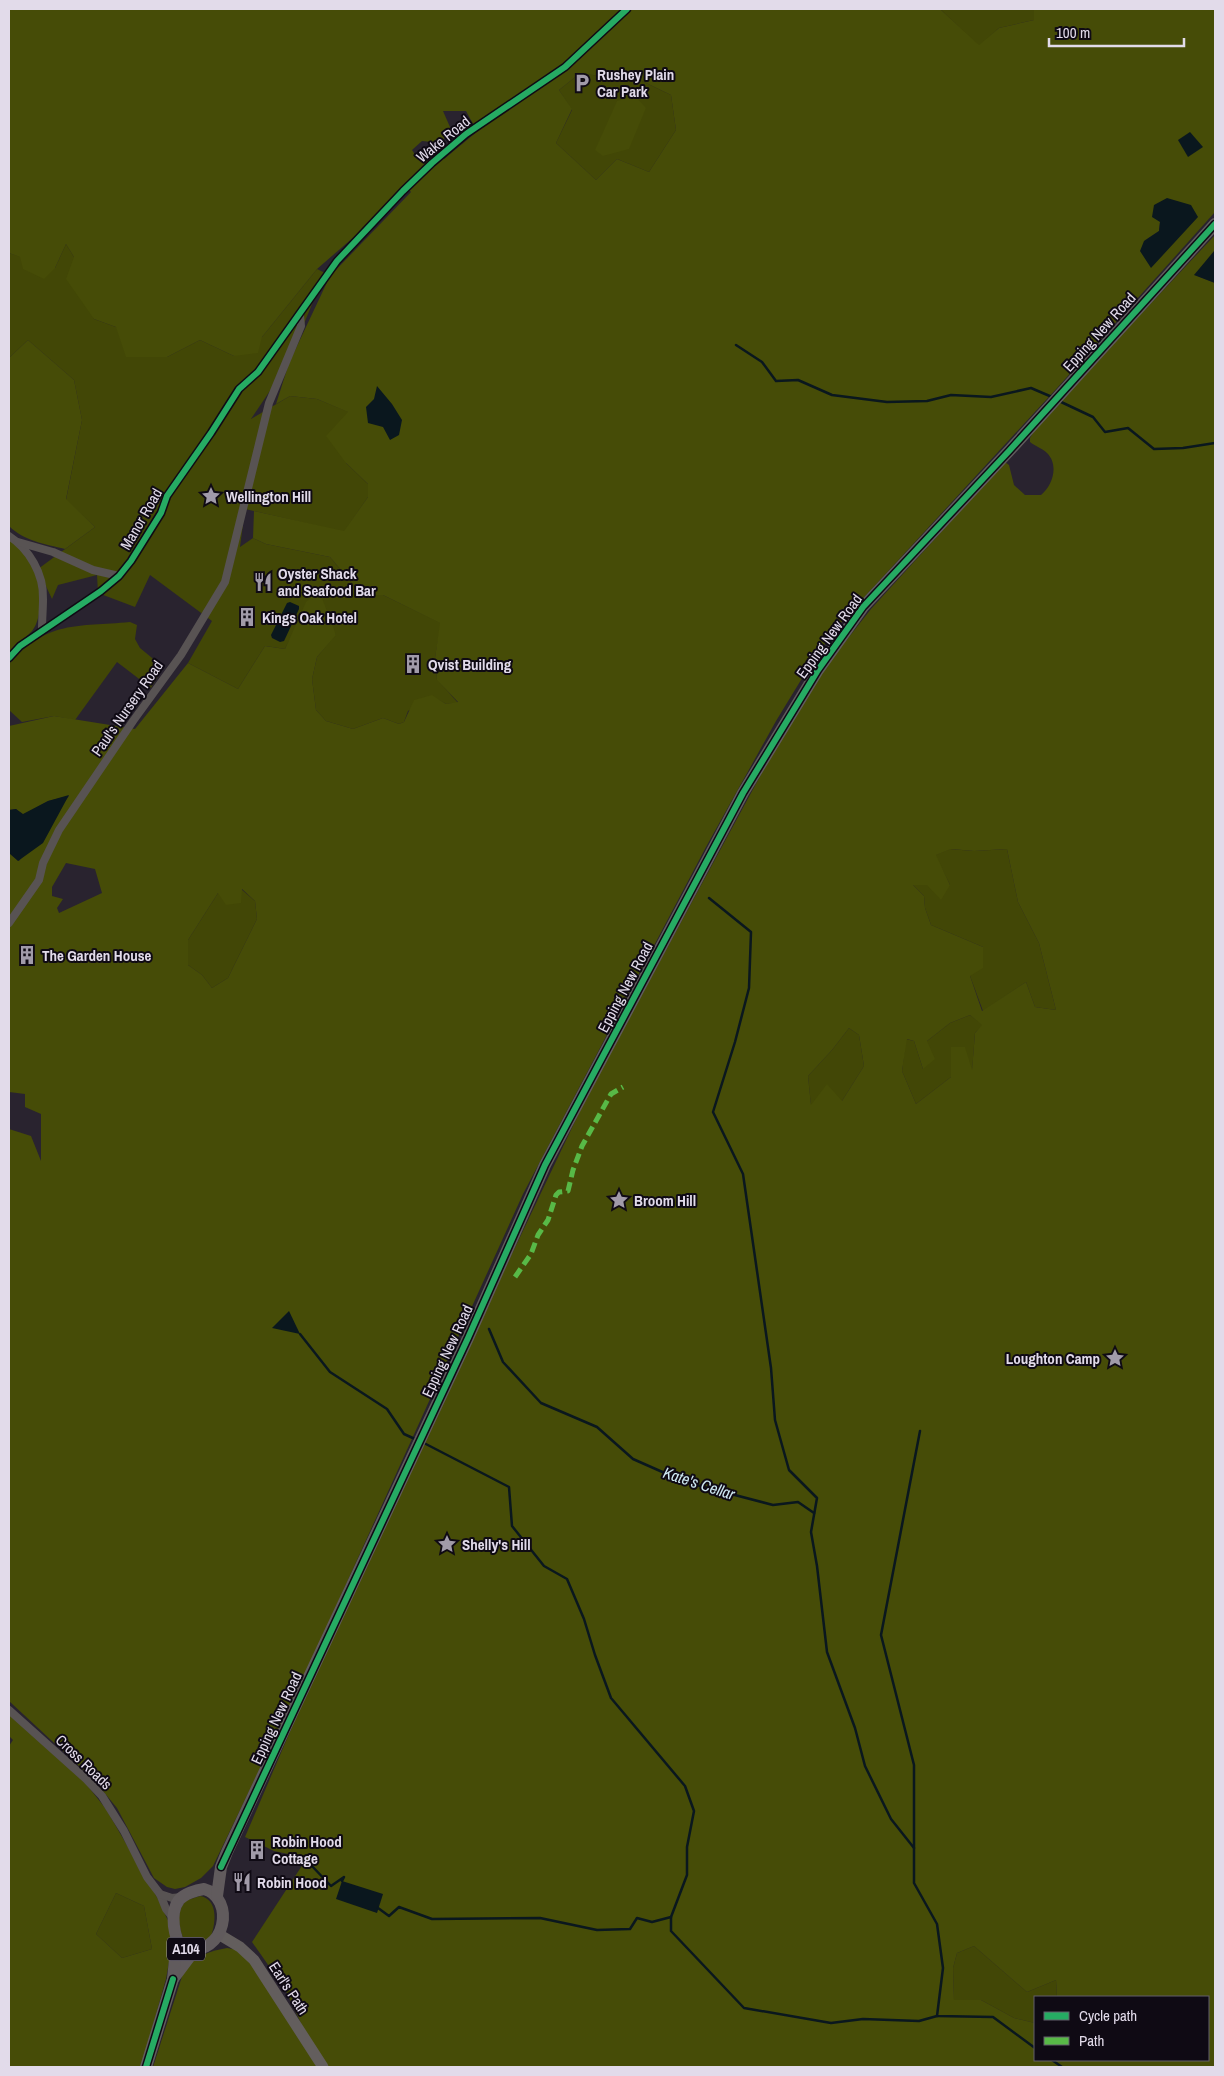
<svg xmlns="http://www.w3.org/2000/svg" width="1224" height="2076" font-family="'Archivo Narrow',sans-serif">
<rect width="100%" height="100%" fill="#29232f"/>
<g fill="#424706">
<path d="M940 9H1034V20L999 28 979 46Z"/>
<path d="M579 74 636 78 671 95 676 130 649 172 617 159 596 180 556 143 572 110 559 90Z"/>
<path d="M66 244 74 257 94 319 116 327 167 357 200 340 234 356 262 337 317 269 325 273 286 367 251 419 290 396 317 399 349 412 346 463 368 484V497L344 532 245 509 240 547 253 538 266 544 330 557 362 595H383L441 623 435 658 437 679 458 703 446 704 432 696 408 711 404 722 399 724 383 718 353 729 326 721 316 710 312 679 317 657 336 634 294 631 285 649 265 646 238 689 188 663 212 621 150 575 135 607 98 593 97 575 58 585 52 599 38 569 95 527 66 500 82 420 74 380 28 340 9 358V253L55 268Z"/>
<path d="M130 622 137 625 135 639 140 648 163 667 151 688 117 662 75 720 54 716 22 722 9 710V664C47 620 77 627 130 622Z"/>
<path d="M950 849 974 851 1007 849 1018 902 1039 943 1056 1010 1035 1007 1026 982 983 1011 970 976 983 947 931 925 925 908 924 896 912 884 950 885 935 855Z"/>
<path d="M241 889 255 901 257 919 228 978 212 988 202 975 188 965V940L218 893Z"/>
<path d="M970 1015 983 1025 975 1033 972 1072 951 1077 916 1104 902 1071 906 1039 914 1041 923 1069 927 1041 950 1023Z"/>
<path d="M849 1028 859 1035 864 1066 842 1101 811 1106 808 1076 832 1050Z"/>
<path d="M116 1893 144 1906 152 1949 122 1958 96 1934Z"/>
<path d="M200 1896C219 1899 216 1925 210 1939L189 1947C180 1937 174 1913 185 1902 188 1899 195 1898 200 1896Z"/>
<path d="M974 1946 1027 1992 1056 1980 1057 1997H1035V2023L1014 2018 981 2000 954 2001 953 1968 957 1953Z"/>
</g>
<g fill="#464c07" fill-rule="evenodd">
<path d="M9 9H940L979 45 999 28 1034 20V9H1215V212L1058 387 844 619 815 657 776 721 706 847 523 1194 299 1688 213 1866 201 1878 185 1887 175 1889 167 1887 154 1878 117 1808 93 1779 9 1701V1129L31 1136 41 1161V1114L25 1107V1094L9 1092V853L19 861 69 796 48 801 23 815 16 809 9 810V726L54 716 135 729 188 663 238 689 265 646 285 649 306 602 319 590 336 635 317 657 312 679 316 710 326 721 353 729 383 718 399 724 404 722 414 700 432 695 446 704 458 702 437 680 435 658 440 623 383 595H362L330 557 266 544 253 538 254 511 344 531 368 497V484L346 463 326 436 348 412 317 399 290 396 276 404 289 363 330 276 411 192 405 185 355 236 317 269 262 337 258 353 234 356 200 340 167 357H126L116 327 94 319 66 279 74 257 66 244 55 268 44 279 23 269 20 257 9 253ZM579 74 636 78 671 95 676 130 649 172 617 159 596 180 556 143 572 109 559 90ZM443 111H466L473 124 479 130 444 159H418L412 150 422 141 442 143 450 127ZM1198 216 1144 241 1159 231 1160 222ZM66 863 95 869 102 893 59 913 57 908 63 899 52 896V887ZM242 889 255 901 257 919 228 978 212 988 202 975 188 965V940L218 893 226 905 241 903Z"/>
<path d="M635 96 646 108 629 149 603 156 595 150 617 101Z"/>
<path d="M1215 235V250L1195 275 1215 283V2067H326L305 2032 285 1989 252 1942 307 1858 274 1851 245 1837 295 1720 490 1300 589 1092 783 734 823 670 871 609 1005 462 1009 465 1014 485 1025 495H1041C1053 485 1059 465 1047 453 1042 448 1035 446 1030 442V438L1038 424ZM951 849 974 851 1007 849 1018 902 1039 943 1056 1010 1035 1007 1026 982 982 1011 970 976 983 968V947L931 925 925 908 924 896 913 885H927L941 900 950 885 936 855ZM970 1015 982 1025 975 1033 972 1070 965 1047H951V1077L916 1104 902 1071 907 1039 914 1041 923 1069 935 1059 927 1041 950 1023ZM849 1028 859 1035 864 1066 842 1101 827 1084 811 1105 808 1076 832 1050ZM974 1946 1027 1992 1056 1980 1057 1997H1208V2060H1035V2023L1014 2018 981 2000H954L953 1968 957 1953Z"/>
<path d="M28 340 74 380 82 420 66 499 95 527 65 549C45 544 24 541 9 526V358Z"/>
<path d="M9 538C18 547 28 556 35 567 43 582 43 618 32 631 25 639 16 644 9 652Z"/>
<path d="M9 1714 86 1784 106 1809 158 1899 171 1927 172 1945 166 1979 141 2067H9V1746L13 1740 9 1736ZM116 1893 144 1906 152 1949 122 1958 96 1934Z"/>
<path d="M227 1948 239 1950 247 1955 317 2067H153L185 1967C198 1955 210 1951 227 1948Z"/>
</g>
<g fill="#0a171e">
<path d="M1190 132 1203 147 1188 157 1178 140Z"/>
<path d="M1167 198 1191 205 1198 217 1151 268 1140 251 1144 241 1159 231 1160 222 1152 217 1154 205Z"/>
<path d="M1215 250V283L1194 275Z"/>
<path d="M377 386 392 404 402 420 399 435 390 440 383 427 368 423 366 407 374 399Z"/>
<path d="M290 602 299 606V609L284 641 280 642 272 638 271 635 287 603Z"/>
<path d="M69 795 43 843 18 861 9 853V810L16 809 23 814 48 801Z"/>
<path d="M289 1311 300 1334 272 1328Z"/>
<path d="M342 1881 383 1894 377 1913 336 1899Z"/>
</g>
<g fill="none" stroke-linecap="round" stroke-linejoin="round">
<g stroke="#0a171e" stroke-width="2.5">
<path d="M736 345 762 362 776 381 798 380 832 395 887 402 927 401 951 395 991 397 1031 388 1052 397"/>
<path d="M1059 401 1093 417 1105 432 1128 428 1154 449 1183 448 1215 443"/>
<path d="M709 898 751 932 749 988 735 1042 713 1112 743 1174 771 1368 775 1420 789 1470 817 1498 811 1532 817 1566 827 1652 855 1728 865 1766 891 1819 914 1848"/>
<path d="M489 1329 503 1362 541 1403 597 1427 633 1459 685 1482 773 1505 798 1502 814 1513"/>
<path d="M300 1334 330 1372 387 1409 404 1434 415 1439"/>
<path d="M920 1431 881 1635 914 1765V1883L937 1924 943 1968 937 2016 993 2017 1035 2048"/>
<path d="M422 1442 509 1487 512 1526 544 1566 567 1579 584 1619 595 1655 611 1698 685 1786 694 1811 687 1847V1875L671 1917V1931L744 2008 831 2023 863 2019 919 2021 937 2016"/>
<path d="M310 1864 331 1886 344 1877 342 1881"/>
<path d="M378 1908 389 1916 399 1907 432 1919 540 1918 597 1930 630 1929 637 1918 652 1922 671 1917"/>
<path d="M1052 2060 1062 2067"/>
</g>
<g stroke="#585353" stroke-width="8">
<path d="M9 536C29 549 44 574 43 599 43 609 42 619 42 630"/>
<path d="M18 542 53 552 93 570 119 576"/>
<path d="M9 658 20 646 101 591 119 576 131 561 161 513 167 496 211 433 239 389 258 372 337 261 403 191 432 163 466 134 565 67 627 9"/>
<path d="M9 923 39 880 43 863 59 830 133 721 181 655 225 582 269 403 301 326 300 315"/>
<path d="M9 1710 86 1779 102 1796 124 1831 147 1877 160 1894 166 1909 174 1919"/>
<path d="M160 1894 172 1898 182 1897"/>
</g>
<path stroke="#635e5d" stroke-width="11" d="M220 1935 240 1947 254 1960 323 2067"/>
<g stroke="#615b5d" stroke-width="12">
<path d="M204 1889C235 1897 228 1957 183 1949 174 1939 169 1913 179 1900 184 1894 196 1890 204 1889Z"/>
<path d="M217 1896 221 1867 227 1852 468 1338 545 1165 743 793 818 670 863 607 1009 451 1215 224"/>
<path d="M173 1979 194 1951"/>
<path d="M146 2067 173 1979 177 1940"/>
</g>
<path stroke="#58b947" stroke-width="5" stroke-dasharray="10 5" stroke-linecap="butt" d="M515 1277 531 1254 538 1235 548 1220 556 1195 559 1192 568 1191 573 1170 582 1146 611 1094 623 1087"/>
<g stroke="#0f0a14" stroke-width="9">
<g id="cycleway">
<path d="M9 658 20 646 101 591 119 576 131 561 161 513 167 496 211 433 239 389 258 372 337 261 403 191 432 163 466 134 565 67 627 9"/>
<path d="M221 1867 468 1338 545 1165 743 793 818 670 863 607 1009 451 1215 224"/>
<path d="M146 2067 173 1979"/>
</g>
</g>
<use href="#cycleway" stroke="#26ab63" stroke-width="6"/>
</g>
<defs>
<g id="parking-bare" transform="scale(1.5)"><path d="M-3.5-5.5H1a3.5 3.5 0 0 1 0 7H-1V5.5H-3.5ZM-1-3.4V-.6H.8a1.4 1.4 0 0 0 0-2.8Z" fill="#a19ba9" stroke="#0f0a14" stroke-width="2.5" paint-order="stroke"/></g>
<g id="sight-bare" transform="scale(1.5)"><path d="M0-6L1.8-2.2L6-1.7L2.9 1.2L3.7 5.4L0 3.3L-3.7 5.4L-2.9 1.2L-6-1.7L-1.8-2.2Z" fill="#a19ba9" stroke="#0f0a14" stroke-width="2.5" paint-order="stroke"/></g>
<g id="restaurant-bare" transform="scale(1.5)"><path d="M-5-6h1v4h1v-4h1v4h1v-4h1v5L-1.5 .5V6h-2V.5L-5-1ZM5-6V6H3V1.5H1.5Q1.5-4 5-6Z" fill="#a19ba9" stroke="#0f0a14" stroke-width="2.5" paint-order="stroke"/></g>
<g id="building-bare" transform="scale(1.5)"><path d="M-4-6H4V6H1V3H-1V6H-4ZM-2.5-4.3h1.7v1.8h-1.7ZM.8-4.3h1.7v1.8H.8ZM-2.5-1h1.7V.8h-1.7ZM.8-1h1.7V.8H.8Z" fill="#a19ba9" stroke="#0f0a14" stroke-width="2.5" paint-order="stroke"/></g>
</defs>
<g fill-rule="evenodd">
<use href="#parking-bare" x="582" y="83"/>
<use href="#sight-bare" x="211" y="496"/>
<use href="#restaurant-bare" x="263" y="582"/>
<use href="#building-bare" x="247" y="617"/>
<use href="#building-bare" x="413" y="664"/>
<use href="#building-bare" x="27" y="955"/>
<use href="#sight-bare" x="619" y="1200"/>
<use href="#sight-bare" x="1115" y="1358"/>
<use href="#sight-bare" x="447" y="1544"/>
<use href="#building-bare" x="257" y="1850"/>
<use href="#restaurant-bare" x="242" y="1882"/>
</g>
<g text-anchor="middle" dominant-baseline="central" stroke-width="4" stroke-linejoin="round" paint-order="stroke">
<rect fill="#0f0a14" stroke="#a39caa" stroke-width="1" x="167" y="1937.5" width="38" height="23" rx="4"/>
<g font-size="14" font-weight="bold" fill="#e2dbea">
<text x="186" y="1949">A104</text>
</g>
<g font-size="15" font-weight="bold" fill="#e2dbea" stroke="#0f0a14" text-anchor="start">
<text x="597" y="74">Rushey Plain<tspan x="597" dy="17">Car Park</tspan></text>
<text x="226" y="496">Wellington Hill</text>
<text x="278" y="573">Oyster Shack<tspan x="278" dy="17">and Seafood Bar</tspan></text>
<text x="262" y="617">Kings Oak Hotel</text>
<text x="428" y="664">Qvist Building</text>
<text x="42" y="955">The Garden House</text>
<text x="634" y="1200">Broom Hill</text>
<text x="1100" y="1358" text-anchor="end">Loughton Camp</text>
<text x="462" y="1544">Shelly's Hill</text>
<text x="272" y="1841">Robin Hood<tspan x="272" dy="17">Cottage</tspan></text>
<text x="257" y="1882">Robin Hood</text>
</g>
<g font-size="15" fill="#e2dbea" stroke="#0f0a14">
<text transform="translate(443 139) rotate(-39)">Wake Road</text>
<text transform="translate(1099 332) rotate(-48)">Epping New Road</text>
<text transform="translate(141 519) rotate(-60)">Manor Road</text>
<text transform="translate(829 636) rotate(-54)">Epping New Road</text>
<text transform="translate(127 708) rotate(-55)">Paul's Nursery Road</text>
<text transform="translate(625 987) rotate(-62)">Epping New Road</text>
<text transform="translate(447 1351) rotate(-65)">Epping New Road</text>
<text transform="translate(276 1718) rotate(-65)">Epping New Road</text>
<text transform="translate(84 1762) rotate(44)">Cross Roads</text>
<text transform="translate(289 1988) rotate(57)">Earl's Path</text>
</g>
<g font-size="16" font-style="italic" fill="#cfe9f2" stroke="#0f0a14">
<text transform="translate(699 1483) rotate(18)">Kate's Cellar</text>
</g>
</g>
<rect width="1224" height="2076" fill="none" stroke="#e2dbea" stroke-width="20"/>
<rect x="1034" y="1996" width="175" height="65" fill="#0f0a14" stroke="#635e6a"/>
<rect x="1044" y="2012" width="25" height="8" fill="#26ab63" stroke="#635e6a"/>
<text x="1079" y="2021" font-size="15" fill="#e2dbea">Cycle path</text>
<rect x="1044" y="2037" width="25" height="8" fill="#58b947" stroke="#635e6a"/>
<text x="1079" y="2046" font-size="15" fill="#e2dbea">Path</text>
<path d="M1049 38v8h135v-8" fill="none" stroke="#e2dbea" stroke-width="2.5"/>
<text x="1056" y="38" font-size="15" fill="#e2dbea" stroke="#0f0a14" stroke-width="4" paint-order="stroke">100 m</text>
</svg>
